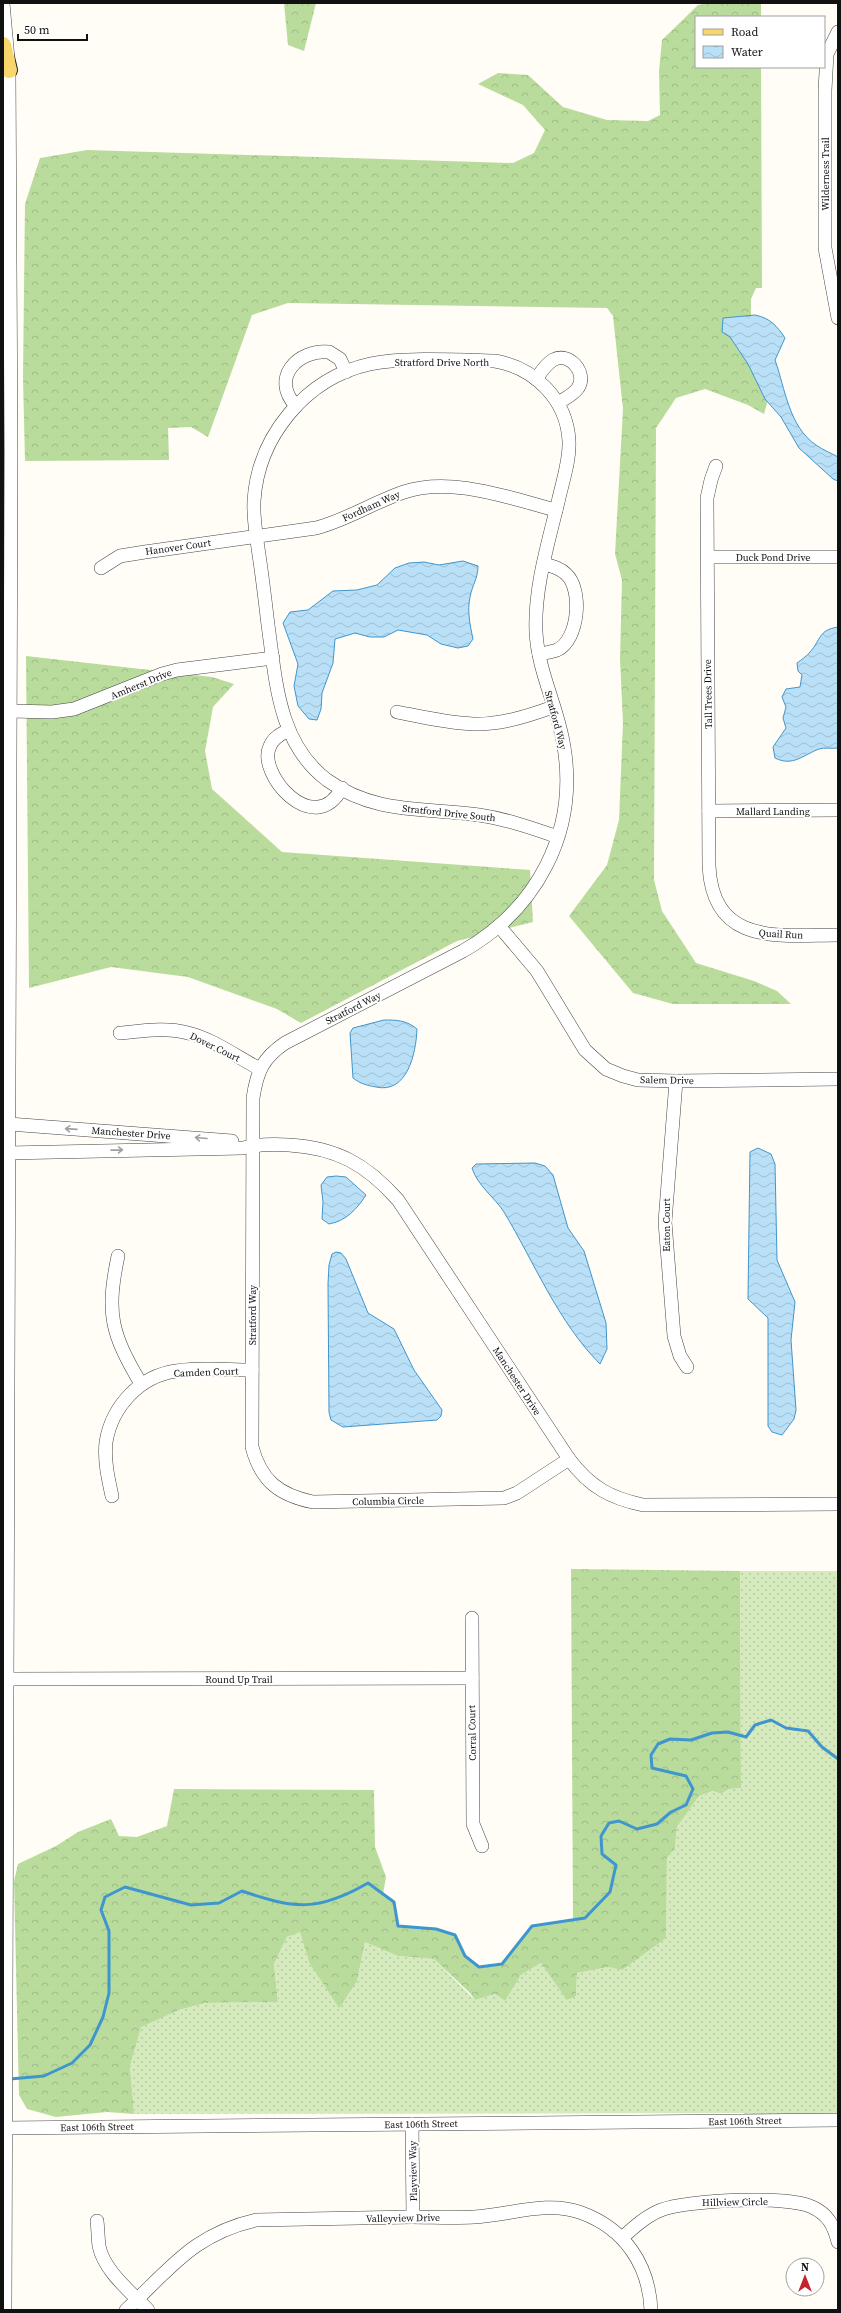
<svg xmlns="http://www.w3.org/2000/svg" width="841" height="2313" font-family="'Source Serif 4',serif">
<defs>
<pattern id="grass-dots" width="8" height="8" patternUnits="userSpaceOnUse"><rect width="8" height="8" fill="#d5ebbd"/><path d="M2 2h.1M6 6h.1" fill="none" stroke="#b6c8a1" stroke-width="1.8" stroke-linecap="round"/></pattern>
<pattern id="forest-crowns" width="20" height="18" patternUnits="userSpaceOnUse"><rect width="20" height="18" fill="#b9dc9c"/><path d="M2 6a3 3 0 1 1 6 0M12 15a3 3 0 1 1 6 0" fill="none" stroke="#9ebc85"/></pattern>
<pattern id="water-waves" width="16" height="10" patternUnits="userSpaceOnUse"><rect width="16" height="10" fill="#b9e0f7"/><path d="M0 5q4-4 8 0t8 0" fill="none" stroke="#9ebfd3"/></pattern>
</defs>
<rect width="100%" height="100%" fill="#fffdf5"/>
<path fill="url(#grass-dots)" d="M740 1571H838V2116L744 2117V2113L134 2114 130 2066 141 2026 179 2010 205 2003 278 2002 274 1964 287 1937 300 1931 309 1962 357 1981 365 1942 398 1956 434 1959 475 2000 495 1994 505 2001 521 1975 541 1963 576 1996 577 1973 609 1967 666 1938 667 1858 675 1848 677 1827 699 1796 713 1791 721 1794 729 1789 741 1788Z"/>
<g fill="url(#forest-crowns)">
<path d="M284 3H316L304 51 288 45Z"/>
<path d="M711 3H761V17H696V67H761L762 288H756L751 299V331L771 389 764 414 748 405 705 389 676 398 656 428 654 880 662 911 696 963 754 981 777 991 791 1004H673L633 993 569 916 607 865 619 820 623 723 620 659 622 580 615 554 623 409 613 316 607 308 288 303 252 315 208 437 191 427 168 428 169 460 25 461 23 378 25 204 40 158 87 150 513 163 534 153 545 130 523 105 478 84 498 73 528 75 563 107 607 120 648 121 660 115 659 71 662 40 698 5Z"/>
<path d="M26 656 212 677 234 684 213 707 205 751 212 789 282 852 530 870 533 922 457 941 301 1023 277 1009 188 977 111 967 29 988Z"/>
<path d="M571 1569 740 1571 741 1788 729 1789 721 1794 713 1791 699 1796 677 1827 675 1848 667 1858 666 1938 622 1970 609 1967 577 1973 576 1996 567 2000 541 1963 521 1975 505 2001 495 1994 475 2000 470 1993 434 1959 398 1956 365 1942 357 1981 339 2008 309 1962 300 1932 287 1937 274 1964 278 2002 205 2003 179 2010 141 2027 130 2066 134 2114 107 2112 56 2117 27 2109 19 2095 14 1881 18 1864 56 1846 78 1832 111 1819 119 1836 137 1837 167 1826 174 1789 374 1790 375 1847 386 1877 383 1894 394 1902 398 1926 436 1929 455 1935 466 1956 479 1967 502 1963 532 1926 573 1919Z"/>
</g>
<g fill="url(#water-waves)" stroke="#3f96cf">
<path d="M755 315C770 318 777 326 785 338L775 360C785 388 789 427 816 445 823 450 831 453 838 457V481L833 479 799 448 781 417 765 399 748 364 730 337 722 332 723 318Z"/>
<path d="M463 561 478 566C478 578 472 586 470 597 467 611 470 625 473 639L468 646 458 648 441 644 427 635 398 630 384 637H370L355 633 335 639 333 663 322 693 321 709 317 720 309 719 298 706 294 686 298 664 283 623 290 612 308 610 333 591 357 590 377 585 395 568 409 563 424 562 439 565Z"/>
<path d="M838 627V748C832 749 824 747 819 749 803 755 793 767 775 758L773 747 786 728 783 718 786 707 782 697 786 689 800 687 802 675 798 671 797 663C801 660 807 656 810 652 821 640 818 630 838 627Z"/>
<path d="M384 1020C397 1020 406 1020 417 1029 416 1054 407 1094 376 1087 366 1085 361 1084 353 1078L350 1033 353 1028Z"/>
<path d="M758 1148 771 1154 775 1164 777 1260 795 1302 791 1340 796 1410 794 1419 782 1435 772 1432 768 1426V1318L748 1299 750 1152Z"/>
<path d="M535 1163 545 1166 553 1175 568 1228 584 1251 606 1323 607 1349 600 1364C558 1322 534 1262 504 1212 495 1198 477 1185 472 1168L476 1164Z"/>
<path d="M336 1176 346 1177 366 1195C357 1209 346 1221 329 1224L322 1219 323 1202 321 1185 327 1177Z"/>
<path d="M336 1252 341 1253 346 1259 368 1313 394 1329 414 1370 442 1410 441 1416 437 1420 343 1427 331 1420 329 1412 328 1284 329 1265 332 1254Z"/>
</g>
<g fill="none" stroke-linecap="round" stroke-linejoin="round">
<path stroke="#3f96cf" stroke-width="3" d="M10 2079 44 2076 72 2063 90 2045 103 2017 109 1993V1931L101 1910 105 1897 125 1887 191 1905 219 1903 242 1891C295 1909 318 1912 368 1883L394 1902 398 1926 436 1929 455 1935 465 1956 479 1967 502 1964 532 1926 585 1918 610 1892 616 1865 602 1854 601 1836 609 1823 619 1821 637 1829 657 1824 671 1812 686 1805 693 1789 686 1776 652 1768 651 1755 658 1744 670 1739 691 1740 712 1733 728 1732 746 1737 755 1725 771 1720 786 1728 808 1731 822 1747 838 1759"/>
<g stroke="#444" stroke-width="14">
<g id="minor">
<path d="M3 3 9 70 11 452 5 2310"/>
<path d="M838 32 827 54 825 90V248L838 318"/>
<path d="M536 379C541 372 546 364 553 360 569 351 588 373 578 388 573 395 564 399 558 403"/>
<path d="M296 406C270 378 298 349 329 352L340 359 346 372"/>
<path d="M716 466 711 480 707 498 709 866C713 946 778 935 838 935"/>
<path d="M708 557H838"/>
<path d="M101 568 120 556 145 552 316 528C347 520 374 502 404 492 451 476 509 498 556 510"/>
<path d="M539 654C545 653 552 652 557 650 579 640 583 589 566 574 560 568 552 566 544 564"/>
<path d="M10 711 52 712 74 709 162 674 177 670 273 658"/>
<path d="M397 712C422 717 447 723 473 724 500 725 528 716 553 707"/>
<path d="M288 730C281 734 273 738 270 746 256 773 314 840 342 788"/>
<path d="M709 811 838 810"/>
<path d="M558 837C532 828 506 819 479 815 424 807 376 815 327 780 278 743 276 681 268 625 265 599 262 574 258 548 256 533 253 517 254 501 258 436 306 378 370 364 405 357 459 360 495 361 535 368 567 400 569 441 570 460 563 480 559 498 549 541 534 587 536 632 538 672 558 707 564 747 578 832 537 909 463 951L285 1043C263 1058 257 1071 253 1098L252 1447C261 1481 279 1495 313 1502L504 1498 517 1493 569 1459"/>
<path d="M499 926 537 971 585 1050 606 1069 623 1076 638 1080 676 1081 838 1079"/>
<path d="M120 1033C143 1031 165 1027 188 1033 213 1039 237 1057 260 1069"/>
<path d="M676 1081 665 1222 674 1336 680 1356 687 1367"/>
<path d="M9 1124 232 1141"/>
<path d="M8 1153 243 1148C258 1144 273 1144 289 1145 337 1148 366 1164 398 1200L569 1459C590 1487 610 1498 643 1505L838 1504"/>
<path d="M118 1256C106 1314 111 1333 141 1384"/>
<path d="M112 1496C108 1478 104 1460 106 1442 112 1406 140 1376 176 1371 201 1367 227 1370 252 1370"/>
<path d="M472 1618 473 1824 482 1846"/>
<path d="M6 1679 472 1678"/>
<path d="M412 2124 413 2217"/>
<path d="M4 2128 838 2120"/>
<path d="M97 2221C98 2229 98 2238 99 2246 104 2271 131 2292 148 2310"/>
<path d="M622 2238C634 2227 646 2216 661 2210 687 2200 788 2195 812 2207 828 2214 834 2226 838 2242"/>
<path d="M126 2310C171 2268 194 2234 256 2220 308 2219 359 2218 411 2217 432 2217 453 2218 474 2217 510 2215 548 2200 582 2213 625 2229 649 2265 651 2310"/>
</g>
</g>
<g stroke="#222" stroke-width="18">
<path id="major" d="M3 45 9 70"/>
</g>
<use href="#minor" stroke="#fff" stroke-width="13"/>
<use href="#major" stroke="#f9d66b" stroke-width="16"/>
</g>
<defs><path id="oneway-shaft" d="M-6 0H5M1.5-3L5.5 0L1.5 3" fill="none" stroke-width="1.6" stroke-linecap="round" stroke-linejoin="round"/></defs>
<g stroke="#a0a0a0">
<use href="#oneway-shaft" transform="translate(71 1129) rotate(-176)"/>
<use href="#oneway-shaft" transform="translate(201 1138) rotate(-175)"/>
<use href="#oneway-shaft" transform="translate(117 1150) rotate(-1)"/>
</g>
<g text-anchor="middle" dominant-baseline="central" stroke-width="4" stroke-linejoin="round" paint-order="stroke">
<g font-size="10" fill="#111" stroke="#fff">
<text transform="translate(825 174) rotate(-90)">Wilderness Trail</text>
<text x="442" y="362">Stratford Drive North</text>
<text transform="translate(371 506) rotate(-24)">Fordham Way</text>
<text transform="translate(178 547) rotate(-8)">Hanover Court</text>
<text x="773" y="557">Duck Pond Drive</text>
<text transform="translate(141 684) rotate(-22)">Amherst Drive</text>
<text transform="translate(708 694) rotate(-91)">Tall Trees Drive</text>
<text transform="translate(556 720) rotate(75)">Stratford Way</text>
<text x="773" y="811">Mallard Landing</text>
<text transform="translate(449 813) rotate(6)">Stratford Drive South</text>
<text transform="translate(781 934) rotate(3)">Quail Run</text>
<text transform="translate(353 1008) rotate(-27)">Stratford Way</text>
<text transform="translate(215 1047) rotate(26)">Dover Court</text>
<text transform="translate(667 1080) rotate(1)">Salem Drive</text>
<text transform="translate(131 1133) rotate(4)">Manchester Drive</text>
<text transform="translate(666 1225) rotate(-90)">Eaton Court</text>
<text transform="translate(252 1315) rotate(-90)">Stratford Way</text>
<text transform="translate(206 1372) rotate(-2)">Camden Court</text>
<text transform="translate(517 1381) rotate(57)">Manchester Drive</text>
<text transform="translate(388 1501) rotate(-1)">Columbia Circle</text>
<text x="239" y="1679">Round Up Trail</text>
<text transform="translate(472 1733) rotate(-91)">Corral Court</text>
<text transform="translate(745 2121) rotate(-1)">East 106th Street</text>
<text transform="translate(421 2124) rotate(-1)">East 106th Street</text>
<text transform="translate(97 2127) rotate(-1)">East 106th Street</text>
<text transform="translate(413 2171) rotate(-91)">Playview Way</text>
<text transform="translate(735 2202) rotate(-1)">Hillview Circle</text>
<text transform="translate(403 2218) rotate(-1)">Valleyview Drive</text>
</g>
</g>
<rect width="841" height="2313" fill="none" stroke="#111111" stroke-width="8"/>
<rect x="695" y="16" width="130" height="52" fill="#ffffff" stroke="#a0a0a0"/>
<rect x="703" y="29" width="20" height="6" fill="#f9d66b" stroke="#a0a0a0"/>
<text x="731" y="36" font-size="12" fill="#111111">Road</text>
<rect x="703" y="46" width="20" height="12" fill="url(#water-waves)" stroke="#a0a0a0"/>
<text x="731" y="56" font-size="12" fill="#111111">Water</text>
<g transform="translate(805 2277)"><circle r="19" fill="#ffffff" stroke="#a0a0a0"/>
<path d="M0-3L7 15L0 10L-7 15Z" fill="#c4262e"/>
<text y="-6" font-size="11" font-weight="bold" text-anchor="middle" fill="#111111">N</text>
</g>
<path d="M18 34v6h69v-6" fill="none" stroke="#111111" stroke-width="2"/>
<text x="24" y="34" font-size="12" fill="#111111" stroke="#ffffff" stroke-width="3" paint-order="stroke">50 m</text>
</svg>
